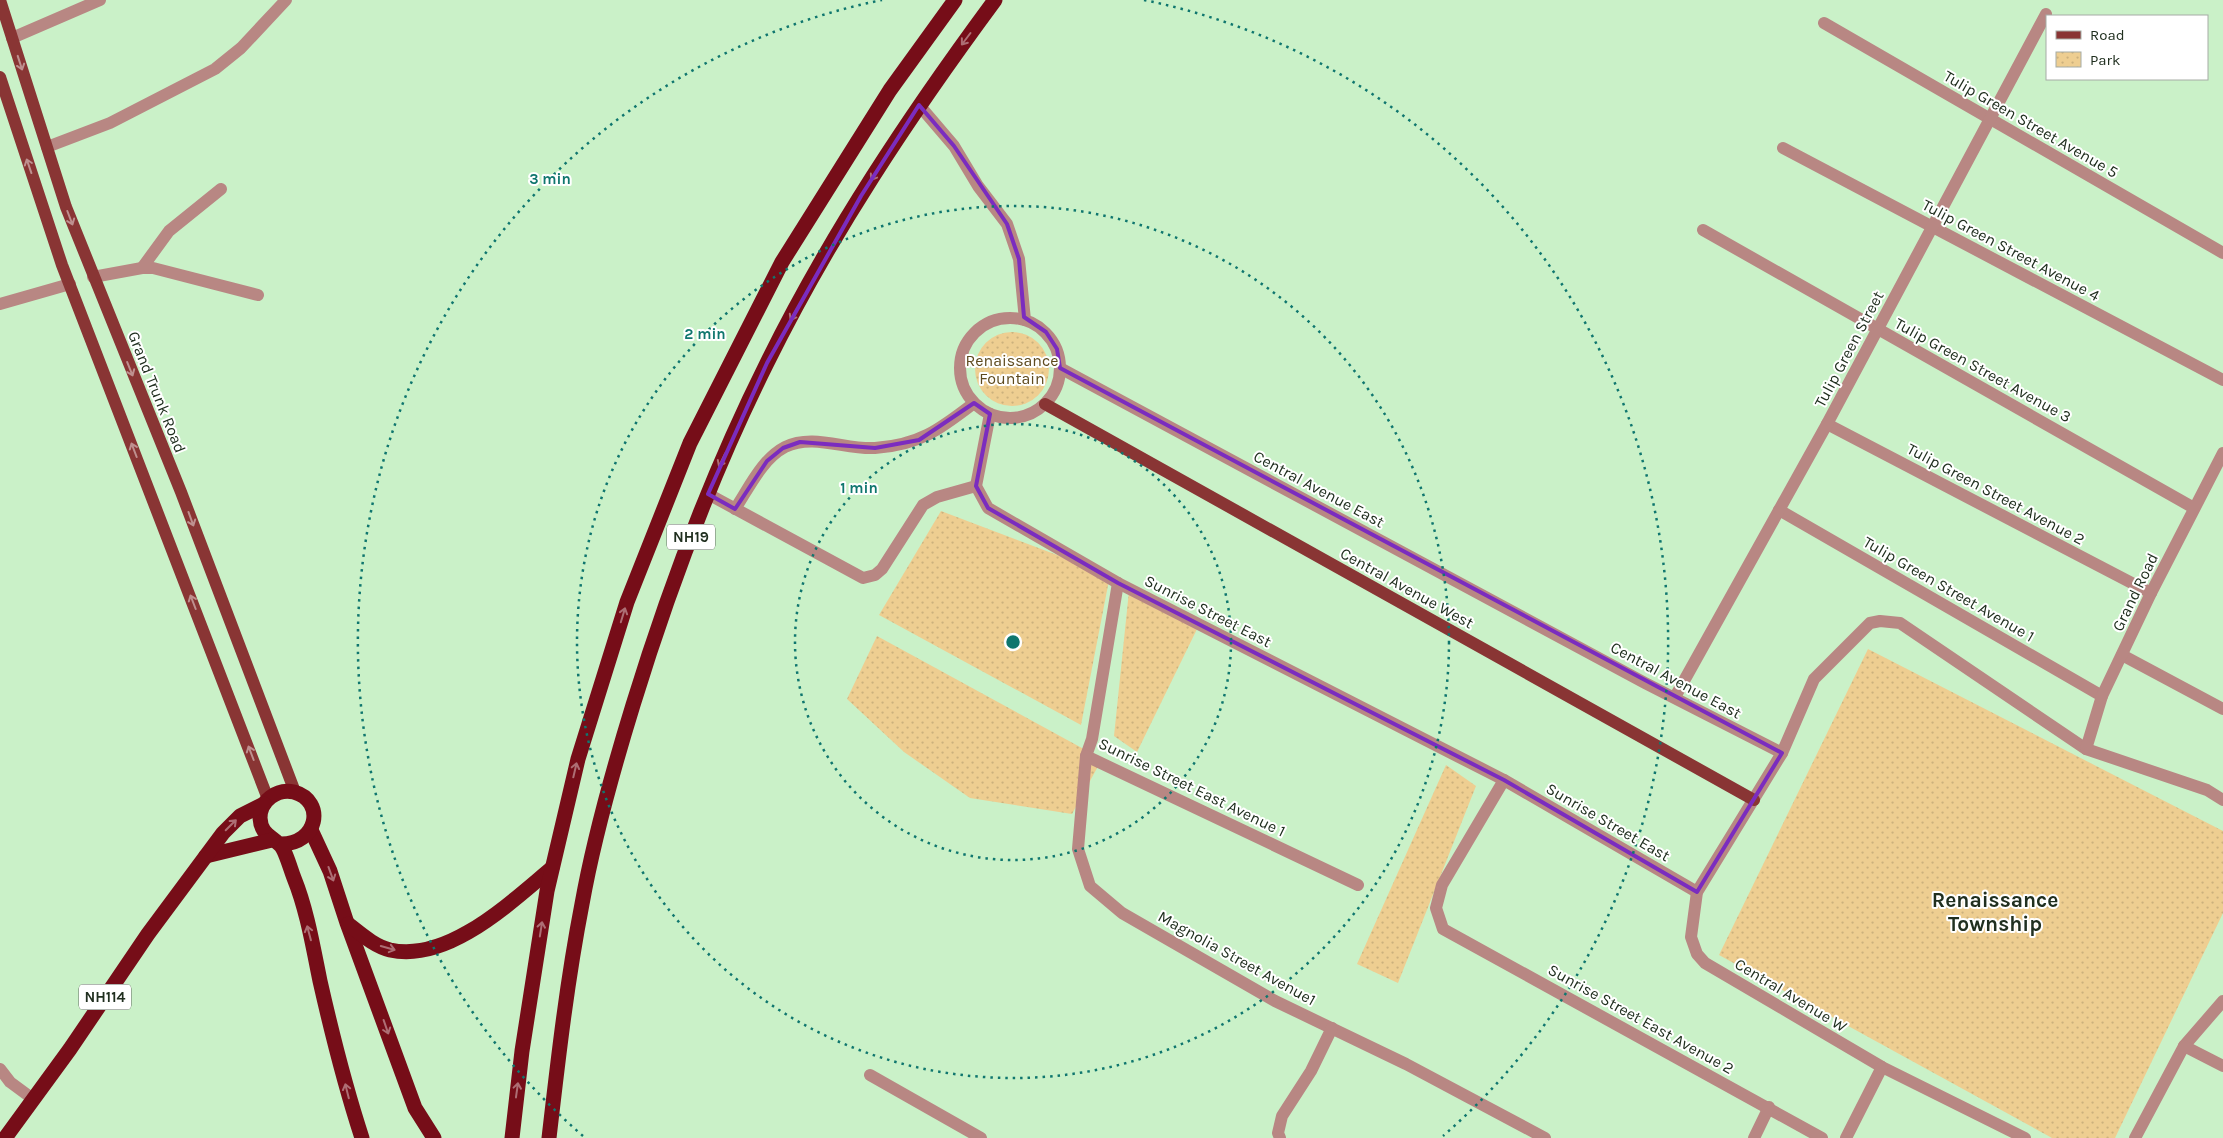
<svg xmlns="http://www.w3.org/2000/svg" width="2223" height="1138" font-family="Karla,sans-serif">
<defs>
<pattern id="park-dots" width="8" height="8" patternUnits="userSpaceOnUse" patternTransform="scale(1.25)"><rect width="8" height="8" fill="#eece91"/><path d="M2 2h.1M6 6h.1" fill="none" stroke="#ccb17d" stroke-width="1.8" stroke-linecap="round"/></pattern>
</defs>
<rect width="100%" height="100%" fill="#caf1c8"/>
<g fill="url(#park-dots)">
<circle cx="1012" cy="369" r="37"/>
<path d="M941 511 1110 575 1081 725 879 615Z"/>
<path d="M1129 591 1199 625 1137 752 1114 736Z"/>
<path d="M877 636 1102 759 1072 814 970 798 904 752 847 699Z"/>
<path d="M1868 649 2223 831V913L2115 1138H2052L1719 955Z"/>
<path d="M1446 765 1476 786 1398 983 1357 964Z"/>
</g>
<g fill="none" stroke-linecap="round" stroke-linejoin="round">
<g stroke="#b88783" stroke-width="12">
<path d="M1824 23 2223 253"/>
<path d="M12 38 100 0"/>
<path d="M919 105 954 146 978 186 1007 224 1019 259 1025 320"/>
<path d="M47 147 110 123 215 69 241 48 286 0"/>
<path d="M1783 148 2223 380"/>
<path d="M1703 230 2194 508"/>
<path d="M142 268 169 231 221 189"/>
<path d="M93 277 142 268H153L258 295"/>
<path d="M0 304 70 284"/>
<circle cx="1010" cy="368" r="50"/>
<path d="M1060 368 1645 683 1782 753 1814 679 1870 623 1880 621 1900 623 2086 749 2207 790 2223 800"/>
<path d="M990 414 976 486 988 508 1118 583 1504 780 1442 885 1436 908 1443 929 1822 1138"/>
<path d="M1827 424 2151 593"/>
<path d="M708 494 863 578 875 575 882 569 923 505 937 497 976 486"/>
<path d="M735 509C749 488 762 459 785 447 813 433 846 450 875 448 920 445 940 429 974 403"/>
<path d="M1779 510 2102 696"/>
<path d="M1118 583 1092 739 1086 756 1358 885"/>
<path d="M2122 655 2223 709"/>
<path d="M1675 697 1827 424 2046 14"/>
<path d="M2086 749 2102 696 2151 593 2223 453"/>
<path d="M1782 753 1697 892 1691 937 1697 954 1705 963 1882 1067 2025 1138"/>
<path d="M1086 756 1078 849 1090 886 1122 913 1275 1001 1406 1064 1545 1138"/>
<path d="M1504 780 1697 892"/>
<path d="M2184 1046 2223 1001"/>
<path d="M0 1069 10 1082 33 1099"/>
<path d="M870 1075 981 1138"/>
<path d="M1280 1138 1278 1133 1282 1116 1311 1071 1332 1028"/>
<path d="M1754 1138 1769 1107"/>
<path d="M1846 1138 1882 1067"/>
<path d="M2135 1138 2184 1046 2223 1066"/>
</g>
<g stroke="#893534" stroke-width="12">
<path d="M0 0 66 207 181 492 295 792"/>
<path d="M0 77 62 265 268 799"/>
<path d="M1045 404 1754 800"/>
</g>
<g stroke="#760d18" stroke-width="15">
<path d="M311 830 330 871 347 923 415 1108 434 1138"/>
<path d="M280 844C318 845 326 801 294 792 277 788 260 801 260 818 261 834 270 835 279 844 285 848 291 871 294 878 307 910 313 947 320 981 332 1034 345 1086 362 1138"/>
<path d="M206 856 272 840"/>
<path d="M348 924C361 934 374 946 390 950 448 963 511 902 552 868"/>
<path d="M5 1138 70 1049 148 934 223 833 240 816 264 804"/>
<path d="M512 1138 522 1051 547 891 578 759 627 602 690 443 782 262 890 90 955 0"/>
<path d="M549 1138C558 1060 567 981 582 904 594 837 613 770 633 705 669 588 712 473 767 363 830 235 910 115 995 0"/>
</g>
</g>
<defs><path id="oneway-shaft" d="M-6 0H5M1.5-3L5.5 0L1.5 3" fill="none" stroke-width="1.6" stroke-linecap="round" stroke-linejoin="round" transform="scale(1.25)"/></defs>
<g stroke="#ad6e74">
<use href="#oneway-shaft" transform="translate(966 39) rotate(127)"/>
<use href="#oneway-shaft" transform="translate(875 174) rotate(123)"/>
<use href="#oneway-shaft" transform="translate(794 314) rotate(119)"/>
<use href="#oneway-shaft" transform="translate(722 460) rotate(116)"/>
<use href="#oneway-shaft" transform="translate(623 615) rotate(-73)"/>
<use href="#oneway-shaft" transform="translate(575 770) rotate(-77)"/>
<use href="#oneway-shaft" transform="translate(231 825) rotate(-45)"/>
<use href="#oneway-shaft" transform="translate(331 874) rotate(70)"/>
<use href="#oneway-shaft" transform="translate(541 929) rotate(-81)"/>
<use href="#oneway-shaft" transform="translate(309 933) rotate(-105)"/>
<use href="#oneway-shaft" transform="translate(388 948) rotate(16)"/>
<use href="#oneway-shaft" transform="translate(386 1027) rotate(71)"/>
<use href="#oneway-shaft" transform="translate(517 1090) rotate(-82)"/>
<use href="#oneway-shaft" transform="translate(347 1091) rotate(-104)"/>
</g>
<g stroke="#be908f">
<use href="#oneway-shaft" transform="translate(20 63) rotate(72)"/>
<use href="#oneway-shaft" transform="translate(29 166) rotate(-109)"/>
<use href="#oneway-shaft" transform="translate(70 218) rotate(69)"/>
<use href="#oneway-shaft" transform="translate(130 369) rotate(68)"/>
<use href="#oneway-shaft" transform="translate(134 450) rotate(-111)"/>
<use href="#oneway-shaft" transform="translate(191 519) rotate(70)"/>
<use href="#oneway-shaft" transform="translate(193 602) rotate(-111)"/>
<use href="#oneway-shaft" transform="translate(251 753) rotate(-111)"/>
</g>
<path fill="none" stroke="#7b2cbf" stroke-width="4" stroke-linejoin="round" d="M919 105 954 146 1007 224 1019 259 1024 317 1046 332 1057 349 1060 368 1782 753 1697 892 1504 780 1118 583 988 508 976 486 990 414 974 403 919 440 875 448 800 442 783 448 767 461 735 509 708 494 767 363 861 196Z"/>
<g fill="none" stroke="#0f766e" stroke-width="2.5" stroke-dasharray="2.5 5">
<circle cx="1013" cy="642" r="218"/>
<circle cx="1013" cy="642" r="436"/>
<path d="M583 1136A655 655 0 0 1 882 0M1144 0A655 655 0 0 1 1443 1136"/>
</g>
<g text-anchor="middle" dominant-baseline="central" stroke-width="4" stroke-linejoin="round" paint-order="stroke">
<g fill="#fff" stroke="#636d62" stroke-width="1">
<rect x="667" y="524.5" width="48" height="25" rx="4"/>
<rect x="79" y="984.5" width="52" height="25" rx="4"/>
</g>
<g font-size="15" font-weight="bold" fill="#202f1f">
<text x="691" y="537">NH19</text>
<text x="105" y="997">NH114</text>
</g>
<g font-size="16" fill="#202f1f" stroke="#fff">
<text transform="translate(2031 124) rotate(30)">Tulip Green Street Avenue 5</text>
<text transform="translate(2011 250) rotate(28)">Tulip Green Street Avenue 4</text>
<text transform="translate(1849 349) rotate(-62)">Tulip Green Street</text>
<text transform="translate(1983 370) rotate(29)">Tulip Green Street Avenue 3</text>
<text transform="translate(157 392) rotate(68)">Grand Trunk Road</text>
<text transform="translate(1319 489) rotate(28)">Central Avenue East</text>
<text transform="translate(1996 494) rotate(28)">Tulip Green Street Avenue 2</text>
<text transform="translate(1407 588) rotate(29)">Central Avenue West</text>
<text transform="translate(1949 589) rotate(30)">Tulip Green Street Avenue 1</text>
<text transform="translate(2135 592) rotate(-64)">Grand Road</text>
<text transform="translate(1208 611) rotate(27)">Sunrise Street East</text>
<text transform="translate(1676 680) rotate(28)">Central Avenue East</text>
<text transform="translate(1192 787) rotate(26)">Sunrise Street East Avenue 1</text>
<text transform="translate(1608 822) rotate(30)">Sunrise Street East</text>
<text transform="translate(1237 958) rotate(29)">Magnolia Street Avenue1</text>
<text transform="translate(1791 995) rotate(31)">Central Avenue W</text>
<text transform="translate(1641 1019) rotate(29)">Sunrise Street East Avenue 2</text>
</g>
<g font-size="16" fill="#5e4a1e" stroke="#fff">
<text x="1012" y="360">Renaissance<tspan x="1012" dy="18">Fountain</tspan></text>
</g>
<g font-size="21" font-weight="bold" fill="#202f1f" stroke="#fff">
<text x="1995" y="900">Renaissance<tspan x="1995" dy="24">Township</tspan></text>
</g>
</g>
<circle cx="1013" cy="642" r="8" fill="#0f766e" stroke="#fff" stroke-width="2.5"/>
<g font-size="15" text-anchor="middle" font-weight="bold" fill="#0f766e" stroke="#fff" stroke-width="4" stroke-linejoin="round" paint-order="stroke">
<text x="550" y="184">3 min</text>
<text x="705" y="339">2 min</text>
<text x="859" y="493">1 min</text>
</g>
<rect x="2046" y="15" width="162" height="65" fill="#ffffff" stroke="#a6aca5"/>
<rect x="2056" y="31" width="25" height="8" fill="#893534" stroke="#a6aca5"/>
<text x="2090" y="40" font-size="15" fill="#202f1f">Road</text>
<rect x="2056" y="52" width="25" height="15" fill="url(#park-dots)" stroke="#a6aca5"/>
<text x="2090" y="65" font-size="15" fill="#202f1f">Park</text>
</svg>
